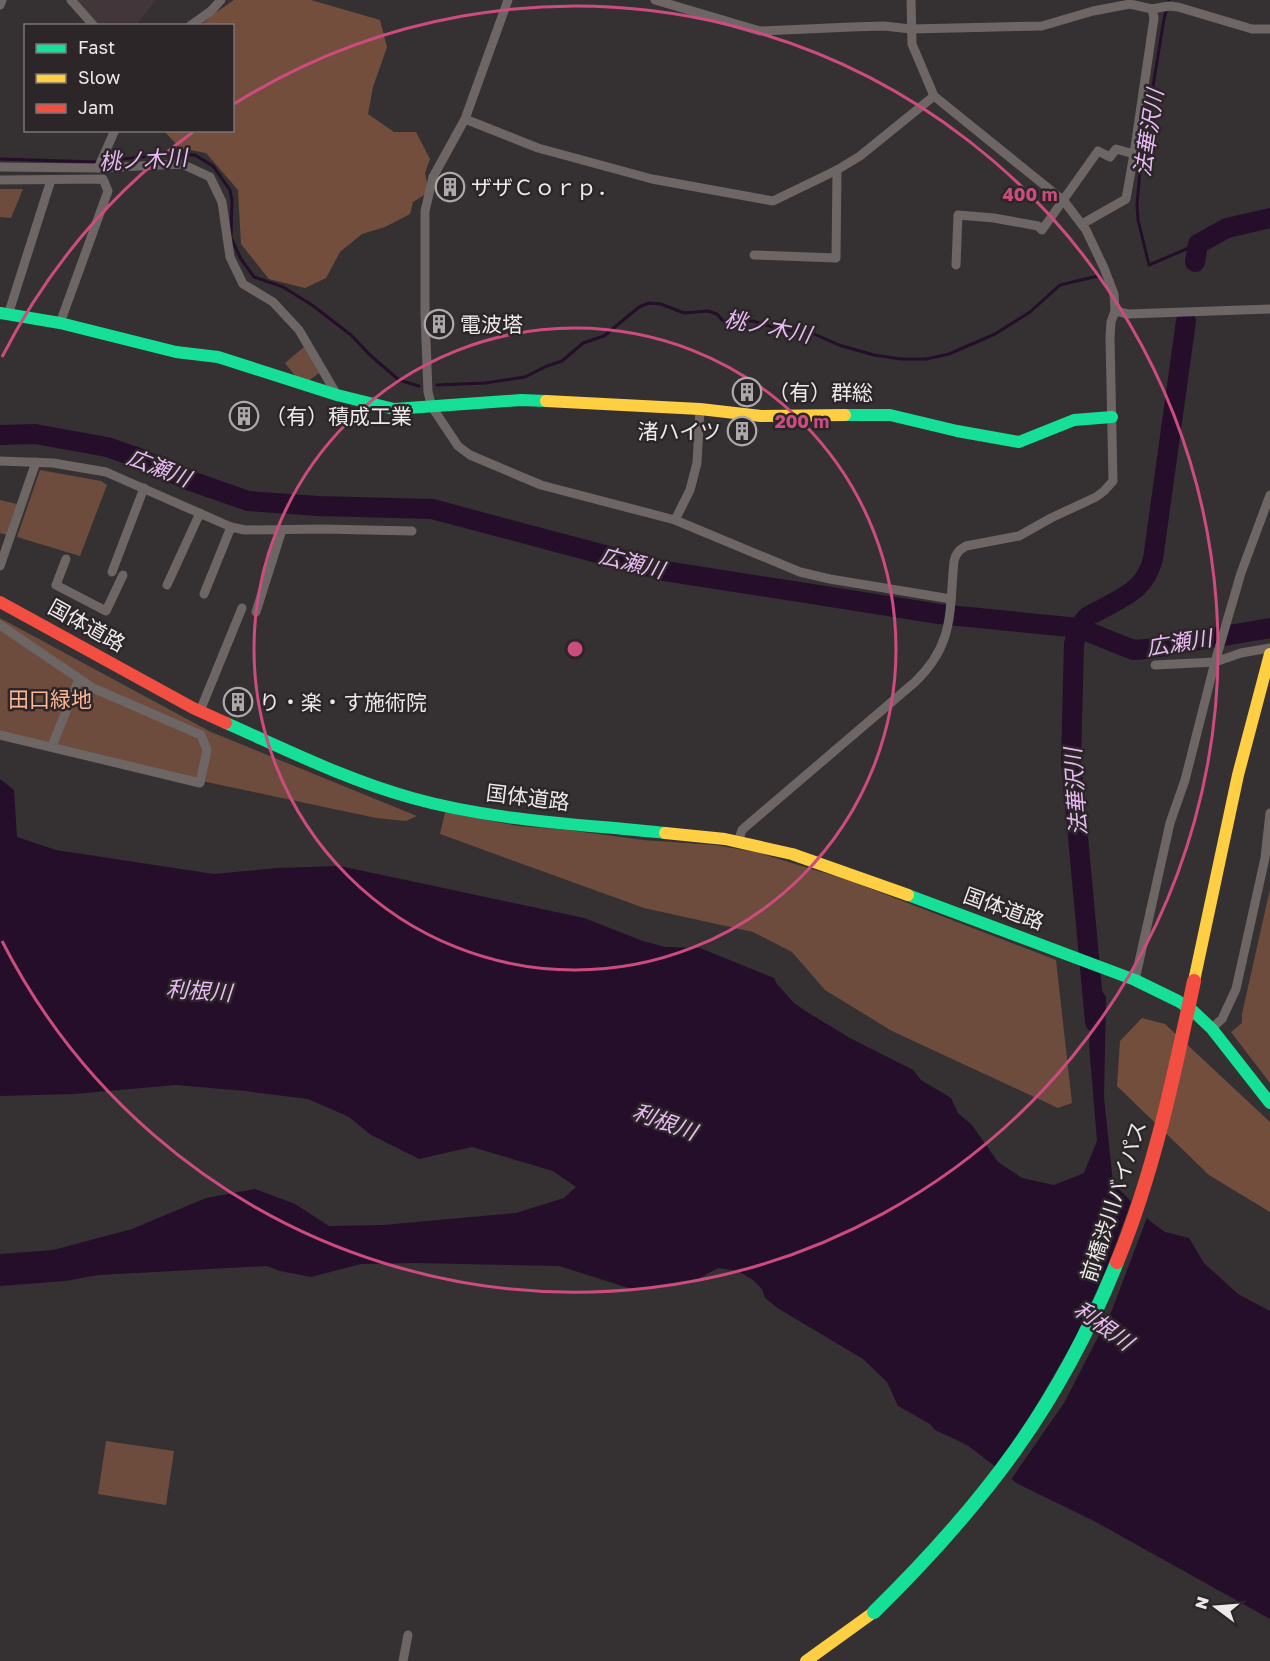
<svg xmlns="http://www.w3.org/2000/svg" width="1270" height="1661" font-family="'Golos Text','Noto Sans JP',sans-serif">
<rect width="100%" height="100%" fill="#353132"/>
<path fill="#43363a" d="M76 0H156L135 26 99 25Z"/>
<g fill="#6d4c3d">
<path d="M0 189H23L11 218 0 217Z"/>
<path d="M304 347 319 373 307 382 297 378 285 363Z"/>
<path d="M40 470 101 481 107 485 80 556 17 537Z"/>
<path d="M0 500 17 504 7 535 0 533Z"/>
<path d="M0 618 211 732 417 816 406 821 376 818 0 738Z"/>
<path d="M445 812 518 826 568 830 643 840 715 845 755 852 848 880 1056 960 1072 1103 1058 1108 892 1031 825 990 792 952 753 932 644 908 440 834Z"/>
<path d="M1270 889V1083L1231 1032 1242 1023V1014Z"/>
<path d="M106 1441 174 1451 166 1505 98 1494Z"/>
</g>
<g fill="#744e3d">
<path d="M234 0H311L380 20 387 47 373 87 368 114 394 132H416L430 159 425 173 429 192 413 202 410 214 385 227 362 234 340 252 326 278 305 288 269 279 241 244 238 190 206 153 180 148 164 131 232 130V26L201 25 215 13Z"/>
<path d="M1142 1018 1165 1024 1270 1122V1212L1209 1175 1117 1086 1120 1041Z"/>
</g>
<path fill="#250e2a" d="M0 779 14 790 17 837 56 850 214 874 277 868 340 866 584 918 643 941 665 947 700 948 774 978 777 984 794 1003 807 1012 850 1038 913 1070 921 1080 951 1098 958 1113 972 1125 998 1162 1022 1178 1054 1185 1084 1173 1097 1141 1089 1044 1092 998 1100 988 1106 997 1104 1097 1113 1183 1150 1221 1165 1232 1189 1238 1204 1263 1238 1294 1270 1311V1619L1094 1521 1018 1484 967 1445 935 1430 930 1424 898 1406 887 1382 863 1359 779 1309 765 1298 762 1289 753 1280 738 1271 718 1268 700 1278 635 1290 559 1266 415 1263 361 1264 311 1277 280 1271 267 1266 99 1275 65 1281 0 1286V1254L53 1250 132 1229 206 1198 255 1189 295 1204 329 1226 383 1225 516 1213 564 1198 576 1187 553 1171 472 1147 419 1159 371 1135 349 1117 308 1099 245 1091 176 1085 74 1094 0 1096Z"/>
<path fill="#353132" d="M1132 1199 1148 1215 1112 1310 1064 1403 1010 1481 994 1469 1022 1430 1076 1337 1108 1265Z"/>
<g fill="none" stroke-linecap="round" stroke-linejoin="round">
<g stroke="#250e2a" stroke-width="3">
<path d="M1169 0 1164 19 1141 159 1137 205 1138 220 1149 265 1198 244"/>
<path d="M0 159 97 162"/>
<path d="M104 161 170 154 195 155 213 166 230 190 232 200 231 238 241 259 254 277 283 287 312 305 351 335 370 355 399 380 419 386"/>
<path d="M437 385 485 383 525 377 547 366 562 361 583 343 604 336 639 307 649 303 661 304 684 313 708 311 717 314 723 321H753L782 330H805L839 345 874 355 901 359H926L949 354 995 334 1030 312 1060 285 1098 276"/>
</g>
<g stroke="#250e2a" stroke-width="20">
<path d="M1195 262 1198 244 1227 228 1270 218"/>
<path d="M0 435 35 434 107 447 136 457 188 480 248 501 318 506 432 509 665 571 939 614 1079 628 1123 646 1134 650 1147 649 1270 628"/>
<path d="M1095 1022 1071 761 1074 644C1077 635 1079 625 1086 618 1090 614 1097 612 1102 609 1127 595 1145 589 1153 559L1186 321"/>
</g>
<g stroke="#6d6665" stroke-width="9">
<path d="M71 0 94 26"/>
<path d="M508 0 465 119 538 148 652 179 773 201 837 170 860 156 934 96"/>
<path d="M655 0 760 31 851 27 884 26 911 29 1042 26 1093 11 1130 4 1152 9 1169 6 1178 7 1252 29H1270"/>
<path d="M0 5 2 0"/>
<path d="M190 26 211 11 221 0"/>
<path d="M465 119 433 177 425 211V314L428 392 432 407 458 446 470 455 541 485 675 520 800 572 830 579 951 599"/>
<path d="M0 167 98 168 182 164 210 177 222 202 230 257 243 284 273 302 299 330 337 395"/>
<path d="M98 168 115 130"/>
<path d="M0 180 103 179 108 191 60 323"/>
<path d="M1082 224 1126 199 1134 154"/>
<path d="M754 255 836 258 837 170"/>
<path d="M956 265 958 215 994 218 1038 226 1042 230 1098 151 1110 157 1116 149 1134 154 1154 18 1152 9"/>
<path d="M1115 311 1128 314 1270 309"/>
<path d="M8 315 51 180"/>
<path d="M0 461 53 463 106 472 231 527 245 530 322 529 412 531"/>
<path d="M675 520 690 490 697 463 700 409"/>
<path d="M66 559 56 585 106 611 123 575"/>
<path d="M0 566 36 462"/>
<path d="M112 572 144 488"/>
<path d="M167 585 200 513"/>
<path d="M204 594 231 527"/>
<path d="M256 612 282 530"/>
<path d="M0 625 93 688 201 735 207 750 200 783 0 735"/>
<path d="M1155 665 1215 662 1241 653 1270 648"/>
<path d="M200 711 242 608"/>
<path d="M52 746 79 679"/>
<path d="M738 842 742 830 750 823 915 682C955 644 949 611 954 561 956 553 959 550 966 546L1019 536 1051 518 1096 497 1104 491 1113 481 1110 337 1111 322 1115 311 1114 294 1104 268 1086 230 1064 201 934 96 912 44 911 0"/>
<path d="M1135 980 1170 823 1185 780 1215 662 1241 573 1270 495"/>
<path d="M1211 1029 1222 1019 1236 989 1265 858 1270 813"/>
<path d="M403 1661 408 1635"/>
</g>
<g stroke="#16e098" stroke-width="12">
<path d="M0 313 60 323 176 352 218 357 337 395 394 409 521 400 546 401"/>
<path d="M845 415H890L957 431 1019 442 1074 420 1112 417"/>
<path d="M226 723C287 750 347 780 412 798 494 821 581 824 665 833"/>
<path d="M908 895 1135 980 1178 1001 1192 1010 1212 1029 1270 1103"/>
</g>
<g stroke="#ffcf43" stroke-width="12">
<path d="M546 401 700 409 761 416 845 415"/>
<path d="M665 833 725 839 792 854 908 895"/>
<path d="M1194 981 1238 775 1270 654"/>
<path d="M806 1661 874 1612"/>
</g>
<path stroke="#f24e42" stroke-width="12" d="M0 602 193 708 226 723"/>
<path stroke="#16e098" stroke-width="14" d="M874 1612C983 1505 1060 1405 1117 1262"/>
<path stroke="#f24e42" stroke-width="14" d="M1117 1262C1154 1172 1174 1076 1194 981"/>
</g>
<g fill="none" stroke="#cd4c7f" stroke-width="3">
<circle cx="575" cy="649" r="321"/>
<path d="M2 357A643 643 0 0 1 193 132M234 104A643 643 0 1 1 2 941"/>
</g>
<defs>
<g id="building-ring" transform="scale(1.5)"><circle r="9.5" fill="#2c2628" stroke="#ada9aa" stroke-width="1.5"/><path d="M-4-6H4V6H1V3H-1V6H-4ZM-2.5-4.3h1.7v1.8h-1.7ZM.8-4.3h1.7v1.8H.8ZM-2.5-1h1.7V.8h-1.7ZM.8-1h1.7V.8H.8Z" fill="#ada9aa"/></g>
</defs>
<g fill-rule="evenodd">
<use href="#building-ring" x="450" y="187"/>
<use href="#building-ring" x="439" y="324"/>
<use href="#building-ring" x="747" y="392"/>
<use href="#building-ring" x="244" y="416"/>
<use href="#building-ring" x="742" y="431"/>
<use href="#building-ring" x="238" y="702"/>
</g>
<g text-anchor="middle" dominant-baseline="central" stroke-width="5" stroke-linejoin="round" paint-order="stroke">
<g font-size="21" fill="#ede9ea" stroke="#2c2628" text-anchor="start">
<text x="471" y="187">ザザＣｏｒｐ．</text>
<text x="460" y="324">電波塔</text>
<text x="768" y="392">（有）群総</text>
<text x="265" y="416">（有）積成工業</text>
<text x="721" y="431" text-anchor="end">渚ハイツ</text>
<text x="259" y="702">り・楽・す施術院</text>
</g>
<g font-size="21" fill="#ede9ea" stroke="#2c2628">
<text transform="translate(87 625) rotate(29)">国体道路</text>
<text transform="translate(528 797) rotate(7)">国体道路</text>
<text transform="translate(1004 908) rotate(20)">国体道路</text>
<text transform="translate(1113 1201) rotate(-72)">前橋渋川バイパス</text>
</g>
<g font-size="21" fill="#ffb696" stroke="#2c2628">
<text x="50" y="699">田口緑地</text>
</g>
<g font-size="22" font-style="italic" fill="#e9baf6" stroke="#2c2628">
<text transform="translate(1148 133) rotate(-81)">法華沢川</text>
<text transform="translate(143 159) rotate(-3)">桃ノ木川</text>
<text transform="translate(768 326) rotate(11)">桃ノ木川</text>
<text transform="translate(159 467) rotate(21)">広瀬川</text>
<text transform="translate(632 562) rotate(14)">広瀬川</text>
<text transform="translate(1179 642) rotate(-9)">広瀬川</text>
<text transform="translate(1075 792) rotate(-94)">法華沢川</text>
<text transform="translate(199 990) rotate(4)">利根川</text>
<text transform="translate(665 1121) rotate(20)">利根川</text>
<text transform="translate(1104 1325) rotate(36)">利根川</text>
</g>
</g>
<circle cx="575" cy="649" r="9" fill="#cd4c7f" stroke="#2c2628" stroke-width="3"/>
<g font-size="18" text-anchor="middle" font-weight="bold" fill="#cd4c7f" stroke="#2c2628" stroke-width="5" stroke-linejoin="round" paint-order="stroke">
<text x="1030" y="201">400 m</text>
<text x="802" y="428">200 m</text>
</g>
<rect x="24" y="24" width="210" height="108" fill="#2c2628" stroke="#797476" stroke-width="1.5"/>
<rect x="36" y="44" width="30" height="9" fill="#16e098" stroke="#797476" stroke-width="1.5"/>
<text x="78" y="54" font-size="18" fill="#ede9ea">Fast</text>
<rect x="36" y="74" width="30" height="9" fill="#ffcf43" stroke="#797476" stroke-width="1.5"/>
<text x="78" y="84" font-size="18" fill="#ede9ea">Slow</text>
<rect x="36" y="104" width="30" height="9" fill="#f24e42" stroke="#797476" stroke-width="1.5"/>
<text x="78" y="114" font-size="18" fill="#ede9ea">Jam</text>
<g transform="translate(1216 1607) rotate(286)" stroke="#2c2628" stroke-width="4.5" paint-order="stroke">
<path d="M0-4.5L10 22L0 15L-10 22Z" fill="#ede9ea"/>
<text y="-9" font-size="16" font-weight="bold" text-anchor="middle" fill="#ede9ea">N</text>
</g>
</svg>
